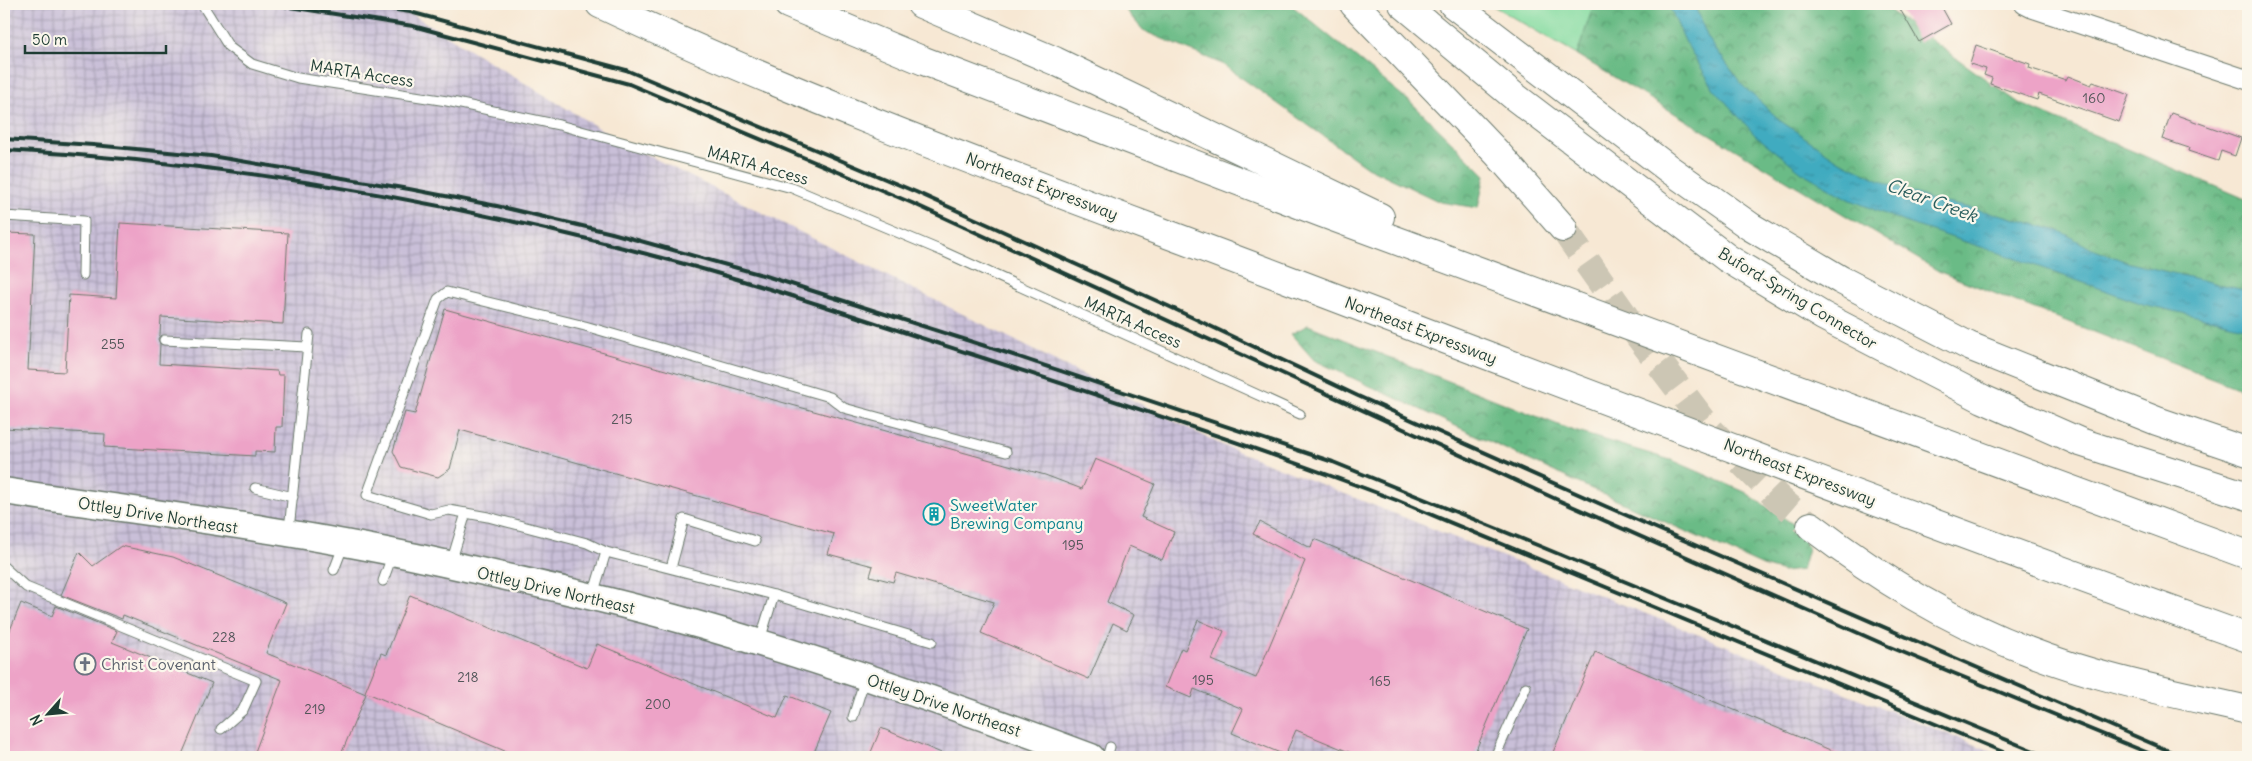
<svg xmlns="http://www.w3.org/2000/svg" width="2252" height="761" font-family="Delius,sans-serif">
<defs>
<pattern id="industrial-grid" width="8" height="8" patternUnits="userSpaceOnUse" patternTransform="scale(1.25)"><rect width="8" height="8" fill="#c9bfd8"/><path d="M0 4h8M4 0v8" fill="none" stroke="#a39cb0"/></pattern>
<pattern id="forest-crowns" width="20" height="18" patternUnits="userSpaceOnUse" patternTransform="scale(1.25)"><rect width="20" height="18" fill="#6bbb86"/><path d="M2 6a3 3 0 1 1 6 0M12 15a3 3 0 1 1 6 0" fill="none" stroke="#57996e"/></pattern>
<pattern id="water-ripples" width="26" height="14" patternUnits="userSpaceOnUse" patternTransform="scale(1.25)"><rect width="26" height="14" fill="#40abc0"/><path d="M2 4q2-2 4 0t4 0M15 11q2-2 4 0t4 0" fill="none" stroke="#358c9d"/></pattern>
</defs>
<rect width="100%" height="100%" fill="#fbf7ec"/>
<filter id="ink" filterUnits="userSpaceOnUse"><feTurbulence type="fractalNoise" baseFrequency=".02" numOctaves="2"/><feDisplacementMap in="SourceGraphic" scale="10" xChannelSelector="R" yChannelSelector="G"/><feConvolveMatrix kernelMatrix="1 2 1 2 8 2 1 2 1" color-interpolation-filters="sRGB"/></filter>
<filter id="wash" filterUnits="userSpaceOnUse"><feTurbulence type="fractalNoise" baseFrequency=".0096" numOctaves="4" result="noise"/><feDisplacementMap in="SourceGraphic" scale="20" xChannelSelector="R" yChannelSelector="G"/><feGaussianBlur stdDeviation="1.12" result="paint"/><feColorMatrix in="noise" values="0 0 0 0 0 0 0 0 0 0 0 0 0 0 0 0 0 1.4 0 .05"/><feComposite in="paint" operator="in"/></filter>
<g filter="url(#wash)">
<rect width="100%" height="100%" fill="#f7e8d4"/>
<path fill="url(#industrial-grid)" d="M4 4H395L620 141 1222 445 2006 757H4Z"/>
<path fill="#84dba0" stroke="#528c6a" d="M1490 4H1594L1577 55Z"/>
<g fill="url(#forest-crowns)" stroke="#457c5d">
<path d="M1120 4H1290L1414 105 1485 175 1478 208 1440 202 1367 167 1222 64 1144 31Z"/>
<path d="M1594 4H1881L2019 103 2248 200V392L1940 272 1577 55Z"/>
<path d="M1308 325 1571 430 1674 461 1745 492 1796 526 1808 548 1802 570 1783 572 1763 566 1574 481 1314 360 1291 334Z"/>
</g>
<path fill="url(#water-ripples)" stroke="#30747a" d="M1668 4H1694L1708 38 1743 86 1782 122 1838 160 1884 182 1932 200 2002 215 2062 232 2092 249 2130 263 2248 291V328L2143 304 2000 253 1904 222 1851 200 1803 173 1755 135 1714 89 1686 43Z"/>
<g id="blocks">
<g fill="#eda3c7">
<path d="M1897 4H1940L1951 24 1919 42Z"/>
<path d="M1976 45 2030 64 2029 68 2066 80 2068 76 2091 85 2093 82 2129 95 2119 122 2039 94 2037 100 1990 84 1992 78 1984 75 1986 69 1970 64Z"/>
<path d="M2171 113 2241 138 2235 156 2221 151 2218 161 2188 151 2189 148 2162 139Z"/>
<path d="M120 223 288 233 283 324 161 317 160 335 158 339 160 344 159 364 277 371 278 375H284L282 427H276L275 452 255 451V456L104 447 105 434 4 428V233L35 234 28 370 65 372 69 295 116 298Z"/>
<path d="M445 309 1045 475 1082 489 1095 459 1155 484 1141 517 1174 532 1162 560 1129 546 1107 602 1134 615 1127 630 1113 623 1089 679 981 633 994 602 896 573 893 582 870 576 873 566 828 554 834 534 460 430 450 469 438 477 401 467 393 451 405 412 415 414Z"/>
<path d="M1260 522 1311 548 1314 539 1527 629 1473 757H1361L1296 730 1285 755 1232 733 1243 709 1194 689 1191 698 1165 687 1181 648 1185 650 1198 620 1224 631 1212 660 1256 678 1305 561 1253 534Z"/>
<path d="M121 546 173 557 286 603 266 653 366 694 340 757H253L282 680 123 615 122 619 61 595 79 552 93 566Z"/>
<path d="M410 595 587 668 597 644 777 718 787 695 831 713 812 757H519L365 692 381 653 386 655Z"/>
<path d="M21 603 52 616 56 606 117 631 112 642 212 683 181 757H4V645Z"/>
<path d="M1595 652 1847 757H1551Z"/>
<path d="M881 728 951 757H869Z"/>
</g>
</g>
</g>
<g filter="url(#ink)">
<use href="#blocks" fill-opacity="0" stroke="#6b796c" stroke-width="1"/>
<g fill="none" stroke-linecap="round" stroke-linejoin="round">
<path stroke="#ccc6b4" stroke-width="28" stroke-dasharray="28 14" stroke-linecap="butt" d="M1563 228 1638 335 1710 430 1779 499 1811 526"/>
<g stroke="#6b796c" stroke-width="11">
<g id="lane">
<path d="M202 4 229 47 252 64 298 78 447 101 559 125 792 188 942 251 1300 414"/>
<path d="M4 216 84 221 83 275"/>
<path d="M164 340 307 347"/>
<path d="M255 488 293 497"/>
<path d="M289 530 309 334"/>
<path d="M451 563 466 513"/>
<path d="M4 567 26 587 256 681 243 710 221 729"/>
<path d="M671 568 684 519 755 541"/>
<path d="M334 570 344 544"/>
<path d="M383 581 392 556"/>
<path d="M593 595 606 552"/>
<path d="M760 640 774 595"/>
<path d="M932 642 774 595 606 552 587 543 488 517 449 510 431 514 367 495 438 299 447 292 585 326 830 397 844 408 1006 452"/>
<path d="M853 717 865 678"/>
<path d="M1107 757 1110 747"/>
<path d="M1495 757 1526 687"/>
</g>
</g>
<g stroke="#6b796c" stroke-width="21">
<path id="street" d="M2024 4 2032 8 2248 80"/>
</g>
<g stroke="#6b796c" stroke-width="29">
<path id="secondary" d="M4 491C141 512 280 528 416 557 517 579 618 601 717 630 844 667 968 711 1091 757"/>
</g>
<g stroke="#6b796c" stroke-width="30">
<g id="highway">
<path d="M600 4C822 109 1055 191 1284 278 1604 400 1925 522 2248 638"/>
<path d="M788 4 924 61 1322 213 2248 555"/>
<path d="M921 4 1055 61 1380 217"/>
<path d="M1354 4 1497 153 1563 228"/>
<path d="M1403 4 1515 97 1727 258 1823 316 1983 399 2080 442 2248 496"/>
<path d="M1453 4 1669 169 1751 227 1841 280 1969 346 2157 421 2248 452"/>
<path d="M1811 526C1878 577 1948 621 2028 651 2099 679 2174 693 2248 710"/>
</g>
</g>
<use href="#lane" stroke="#fff" stroke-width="9"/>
<use href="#street" stroke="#fff" stroke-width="19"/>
<use href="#secondary" stroke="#fff" stroke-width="26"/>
<use href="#highway" stroke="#fff" stroke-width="28"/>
<g stroke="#1f3d34" stroke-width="4">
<path d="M270 4 413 26 629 84 912 203 1558 500 1890 647 2158 757"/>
<path d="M358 4 410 12 626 70 916 192 1168 306 1358 396 1605 506 2183 757"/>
<path d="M4 139 93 145 211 156 409 189 497 206 612 233 766 276 1004 352 1333 462 1537 545 2048 757"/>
<path d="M4 150C235 162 465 204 688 265 783 291 877 324 971 354 1114 400 1256 447 1396 500L2015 757"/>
</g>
</g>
</g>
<defs>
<g id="building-ring" transform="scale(1.125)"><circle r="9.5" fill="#fbf7ec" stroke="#0f9aa8" stroke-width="1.5"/><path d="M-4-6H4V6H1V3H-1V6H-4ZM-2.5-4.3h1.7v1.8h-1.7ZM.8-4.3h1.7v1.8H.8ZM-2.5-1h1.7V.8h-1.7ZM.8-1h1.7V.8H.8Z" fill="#0f9aa8"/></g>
<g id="church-ring" transform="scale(1.125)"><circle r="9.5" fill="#fbf7ec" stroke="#6b7280" stroke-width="1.5"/><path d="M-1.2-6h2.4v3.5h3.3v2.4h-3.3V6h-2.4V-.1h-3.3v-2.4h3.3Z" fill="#6b7280"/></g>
</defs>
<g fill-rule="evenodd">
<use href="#building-ring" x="934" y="514"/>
<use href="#church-ring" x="85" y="664"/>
</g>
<g text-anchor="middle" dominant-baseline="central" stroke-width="4.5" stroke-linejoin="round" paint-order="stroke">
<g font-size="14" fill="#525659">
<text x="2094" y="98">160</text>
<text x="113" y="344">255</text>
<text x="622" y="419">215</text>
<text x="1073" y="545">195</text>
<text x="224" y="637">228</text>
<text x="468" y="677">218</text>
<text x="1203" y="680">195</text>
<text x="1380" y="681">165</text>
<text x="658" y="704">200</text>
<text x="315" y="709">219</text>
</g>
<g font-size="16" fill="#1f3d34" stroke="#fbf7ec">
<text transform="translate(362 73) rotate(9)">MARTA Access</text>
<text transform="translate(758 165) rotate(16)">MARTA Access</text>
<text transform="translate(1042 186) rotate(21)">Northeast Expressway</text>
<text transform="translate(1798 298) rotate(31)">Buford-Spring Connector</text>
<text transform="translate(1133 322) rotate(24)">MARTA Access</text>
<text transform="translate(1421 330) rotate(21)">Northeast Expressway</text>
<text transform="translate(1800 472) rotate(21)">Northeast Expressway</text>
<text transform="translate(158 515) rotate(9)">Ottley Drive Northeast</text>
<text transform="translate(556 590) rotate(13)">Ottley Drive Northeast</text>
<text transform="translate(944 705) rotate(19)">Ottley Drive Northeast</text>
</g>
<g font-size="16" fill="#0d838f" stroke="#fbf7ec" text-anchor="start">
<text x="950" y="505">SweetWater<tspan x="950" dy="18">Brewing Company</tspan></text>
</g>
<g font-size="16" fill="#5b616d" stroke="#fbf7ec" text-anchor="start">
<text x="101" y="664">Christ Covenant</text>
</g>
<g font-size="18" font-style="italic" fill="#295e5e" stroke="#fbf7ec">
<text transform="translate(1932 200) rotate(20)">Clear Creek</text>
</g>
</g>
<rect width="2252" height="761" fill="none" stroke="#fbf7ec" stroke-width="20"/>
<g transform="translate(48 714) rotate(243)" stroke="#fbf7ec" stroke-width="4" paint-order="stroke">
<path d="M0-4L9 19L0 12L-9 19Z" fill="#1f3d34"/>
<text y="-8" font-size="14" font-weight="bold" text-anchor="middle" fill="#1f3d34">N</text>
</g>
<path d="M25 45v8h141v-8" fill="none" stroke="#1f3d34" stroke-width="2.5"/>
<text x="32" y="45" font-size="15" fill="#1f3d34" stroke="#fbf7ec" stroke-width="4" paint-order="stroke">50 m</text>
</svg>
